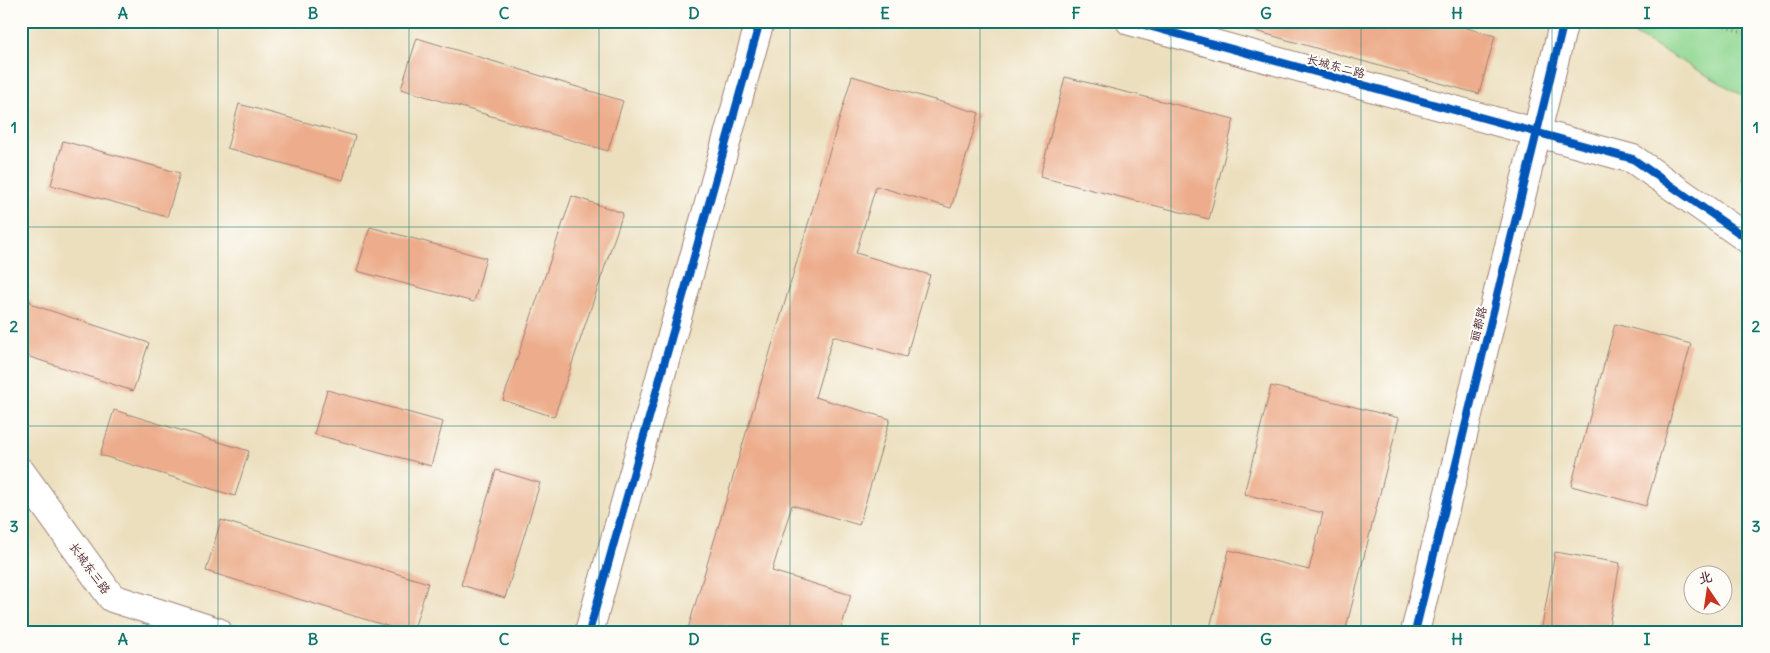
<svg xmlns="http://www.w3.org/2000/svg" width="1770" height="653" font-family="Delius,'LXGW WenKai TC',sans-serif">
<rect width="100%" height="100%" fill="#fdfcf7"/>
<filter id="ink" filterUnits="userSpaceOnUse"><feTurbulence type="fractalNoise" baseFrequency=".02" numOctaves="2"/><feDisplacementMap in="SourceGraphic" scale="10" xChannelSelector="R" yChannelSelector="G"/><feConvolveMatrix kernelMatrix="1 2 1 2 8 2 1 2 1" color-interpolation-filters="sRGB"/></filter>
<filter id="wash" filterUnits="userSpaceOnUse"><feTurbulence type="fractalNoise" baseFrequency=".0096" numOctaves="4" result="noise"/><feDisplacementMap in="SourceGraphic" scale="20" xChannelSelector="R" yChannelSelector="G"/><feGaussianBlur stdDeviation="1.12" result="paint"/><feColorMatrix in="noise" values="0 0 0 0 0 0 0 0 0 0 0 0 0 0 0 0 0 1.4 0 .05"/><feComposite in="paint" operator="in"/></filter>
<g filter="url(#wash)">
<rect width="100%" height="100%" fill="#ecdfbe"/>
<path fill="#8fd791" stroke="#6c7b5e" d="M1638 21H1749V99L1635 35Z"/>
<g id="blocks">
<g fill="#edad8c">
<path d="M1220 21H1442L1495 36 1479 94Z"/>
<path d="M417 38 623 101 608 151 401 89Z"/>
<path d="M21 45 25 47 22 59H21Z"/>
<path d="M852 76 979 113 951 208 876 186 856 253 930 275 906 357 833 336 815 397 890 419 859 525 792 505 772 571 851 595 840 632H687Z"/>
<path d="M1065 77 1234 119 1209 219 1040 177Z"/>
<path d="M239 104 355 136 343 180 227 148Z"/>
<path d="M63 141 180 173 167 217 51 185Z"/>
<path d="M1749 171V185L1742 181Z"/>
<path d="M572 196 623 213 554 417 503 400Z"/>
<path d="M370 227 486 258 474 302 357 271Z"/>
<path d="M21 289 33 305 149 343 133 391 21 354Z"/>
<path d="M1615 324 1691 344 1646 506 1571 486Z"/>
<path d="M1271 386 1399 418 1345 632H1209L1229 550 1309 570 1323 513 1244 494Z"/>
<path d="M327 390 443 422 431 466 314 434Z"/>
<path d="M114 410 249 451 235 496 100 455Z"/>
<path d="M496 470 540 483 505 598 461 585Z"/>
<path d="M221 520 428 583 413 632H407L206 571Z"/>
<path d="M1555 552 1620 563 1608 632H1541Z"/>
</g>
</g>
</g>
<g filter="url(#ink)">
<use href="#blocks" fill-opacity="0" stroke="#9b7f74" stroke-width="1"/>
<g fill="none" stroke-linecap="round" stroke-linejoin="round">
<g stroke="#9b7f74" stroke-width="30">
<g id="minor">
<path d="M1130 21 1633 159 1749 240"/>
<path d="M21 472 112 598 218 632"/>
<path d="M589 632 760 21"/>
</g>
</g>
<g stroke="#9b7f74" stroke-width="30">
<path id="tertiary" d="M1415 632 1564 21"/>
</g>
<path stroke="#9b7f74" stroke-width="3" stroke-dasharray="1 4" stroke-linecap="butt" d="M1711 21 1749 35"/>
<use href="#minor" stroke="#fff" stroke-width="28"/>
<use href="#tertiary" stroke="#fff" stroke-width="28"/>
<g stroke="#fdfcf7" stroke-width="11">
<g id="cycleway">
<path d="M1130 21 1633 159 1749 240"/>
<path d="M589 632 760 21"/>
<path d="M1415 632 1564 21"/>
</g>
</g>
<use href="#cycleway" stroke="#0057b8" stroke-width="8"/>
</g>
</g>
<path fill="none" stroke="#0f766e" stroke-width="1" stroke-opacity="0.55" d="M218 21V632M409 21V632M599 21V632M790 21V632M980 21V632M1171 21V632M1361 21V632M1552 21V632M21 227H1749M21 426H1749"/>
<g text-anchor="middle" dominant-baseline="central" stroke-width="4" stroke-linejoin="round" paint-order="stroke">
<g font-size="12" fill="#4a1f2b" stroke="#fdfcf7">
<text transform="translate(1336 66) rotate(15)">长城东二路</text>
<text transform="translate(1478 324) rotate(-76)">丽都路</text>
<text transform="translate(90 568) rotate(54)">长城东三路</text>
</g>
</g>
<rect width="1770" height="653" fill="none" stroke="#fdfcf7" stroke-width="55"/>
<g transform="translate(1708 590) rotate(347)"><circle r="24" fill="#fdfcf7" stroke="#b5a4a5"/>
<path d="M0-4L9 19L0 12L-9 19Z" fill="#c8321e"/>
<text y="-8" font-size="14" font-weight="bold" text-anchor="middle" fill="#4a1f2b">北</text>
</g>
<rect x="28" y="28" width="1714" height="598" fill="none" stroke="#0f766e" stroke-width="2"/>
<g font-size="16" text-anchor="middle" font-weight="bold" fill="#0f766e">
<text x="123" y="19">A</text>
<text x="313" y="19">B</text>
<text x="504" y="19">C</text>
<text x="694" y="19">D</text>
<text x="885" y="19">E</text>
<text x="1076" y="19">F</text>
<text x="1266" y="19">G</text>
<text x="1457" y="19">H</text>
<text x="1647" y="19">I</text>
<text x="14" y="133">1</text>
<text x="1756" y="133">1</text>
<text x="14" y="332">2</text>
<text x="1756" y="332">2</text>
<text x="14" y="532">3</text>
<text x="1756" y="532">3</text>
<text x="123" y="645">A</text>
<text x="313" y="645">B</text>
<text x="504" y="645">C</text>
<text x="694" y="645">D</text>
<text x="885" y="645">E</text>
<text x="1076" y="645">F</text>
<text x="1266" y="645">G</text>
<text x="1457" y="645">H</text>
<text x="1647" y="645">I</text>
</g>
</svg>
